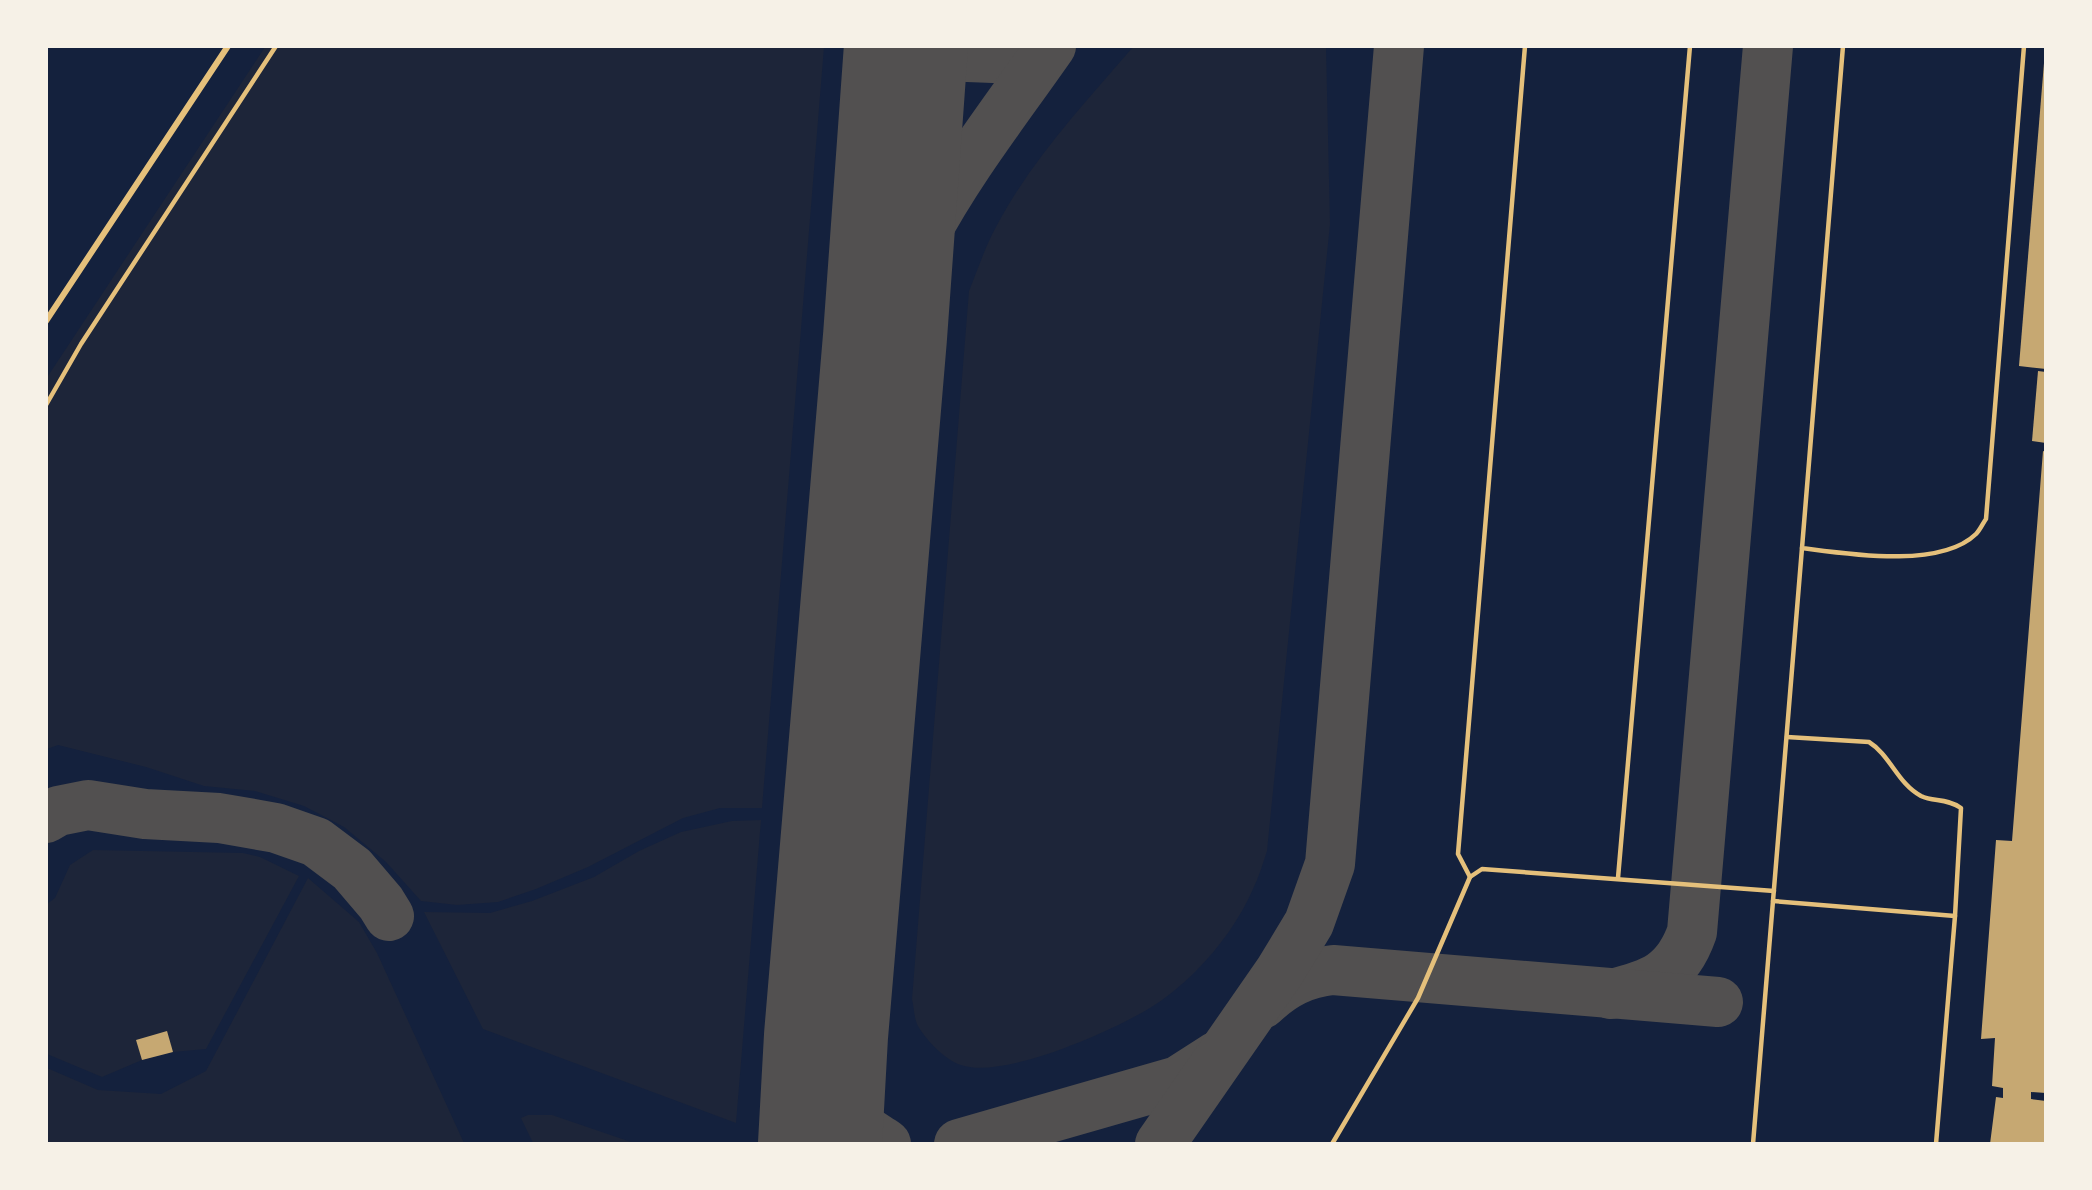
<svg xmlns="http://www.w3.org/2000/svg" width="2092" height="1190" font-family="'Noto Sans',sans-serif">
<rect width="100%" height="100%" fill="#14213d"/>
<g fill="#1d2539">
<path d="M265 47H824L762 808H720L683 818 588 867 536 889 498 902 457 905 421 901 386 862 344 827 304 806 255 791 204 786 146 767 58 745 47 749 46 379Z"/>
<path d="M1133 47H1326L1330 224 1267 851C1263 863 1259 877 1253 889 1240 919 1219 948 1196 971 1183 984 1165 999 1150 1008 1112 1031 1003 1080 961 1065 945 1060 926 1040 918 1026 914 1019 914 1007 912 999L969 291C978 269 985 247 996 227 1031 160 1084 104 1133 47Z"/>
<path d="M761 820 736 1123 483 1029 424 912 490 913 532 901 594 877 639 851 681 832 732 821Z"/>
<path d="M93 850 243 853 260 857 299 876 206 1049 173 1052 142 1060 102 1077 47 1054V904L55 898 70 865Z"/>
<path d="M308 878 359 922 377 953 464 1143H47V1068L98 1090 161 1094 206 1071Z"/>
<path d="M528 1115H552L634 1143H533L521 1118Z"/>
</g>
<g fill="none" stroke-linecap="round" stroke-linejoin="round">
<g stroke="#525050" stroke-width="50">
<path d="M902 102 912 77 925 64 942 56 1020 59 1048 46"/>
<path d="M885 337C896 303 906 269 923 238 959 170 1007 109 1051 46"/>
<path d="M46 818 58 811 88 805 145 814 219 818 276 828 316 842 352 869 381 903 389 916"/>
<path d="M1611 994C1653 984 1677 975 1692 932L1768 46"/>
<path d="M1262 1004C1283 984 1304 973 1333 970L1718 1002"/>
<path d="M826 1036C830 1067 831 1104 859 1126 867 1132 877 1138 886 1144"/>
<path d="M959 1144 1178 1081 1217 1056"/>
<path d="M1160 1144 1280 971 1309 923 1330 864 1399 46"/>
</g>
<path stroke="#525050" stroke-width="124" d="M820 1144 826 1036 885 337 906 46"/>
</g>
<g fill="#c6a872">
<path d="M2044 63H2046V369L2019 366Z"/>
<path d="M2038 371 2046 372V443L2032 441Z"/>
<path d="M2043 451 2046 452V1093L2031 1092V1099L2046 1101V1144H1990L1996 1097 2003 1098V1088L1992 1086 1995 1038 1981 1039 1996 840 2012 841Z"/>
<path d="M167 1031 173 1052 142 1060 136 1040Z"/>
</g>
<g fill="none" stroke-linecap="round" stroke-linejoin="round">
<g stroke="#e5c07b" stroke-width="4.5">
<path d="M1843 46 1802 548C1848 554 1940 569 1976 534 1980 530 1983 523 1986 519L2024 46"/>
<path d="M46 405 81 344 276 46"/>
<path d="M1787 737 1869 742C1890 755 1898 784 1921 796 1934 802 1946 798 1961 808L1955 916 1936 1144"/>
<path d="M1470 877 1458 854 1525 46"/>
<path d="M1618 878 1690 46"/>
<path d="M1773 901 1955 916"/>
<path d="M1332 1144 1418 998 1470 877 1482 869 1774 891"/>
<path d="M1753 1144 1802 548"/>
</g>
<path stroke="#e5c07b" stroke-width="6" d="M46 321 228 46"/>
</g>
<rect width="2092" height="1190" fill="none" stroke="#f6f1e7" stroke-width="96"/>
</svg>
